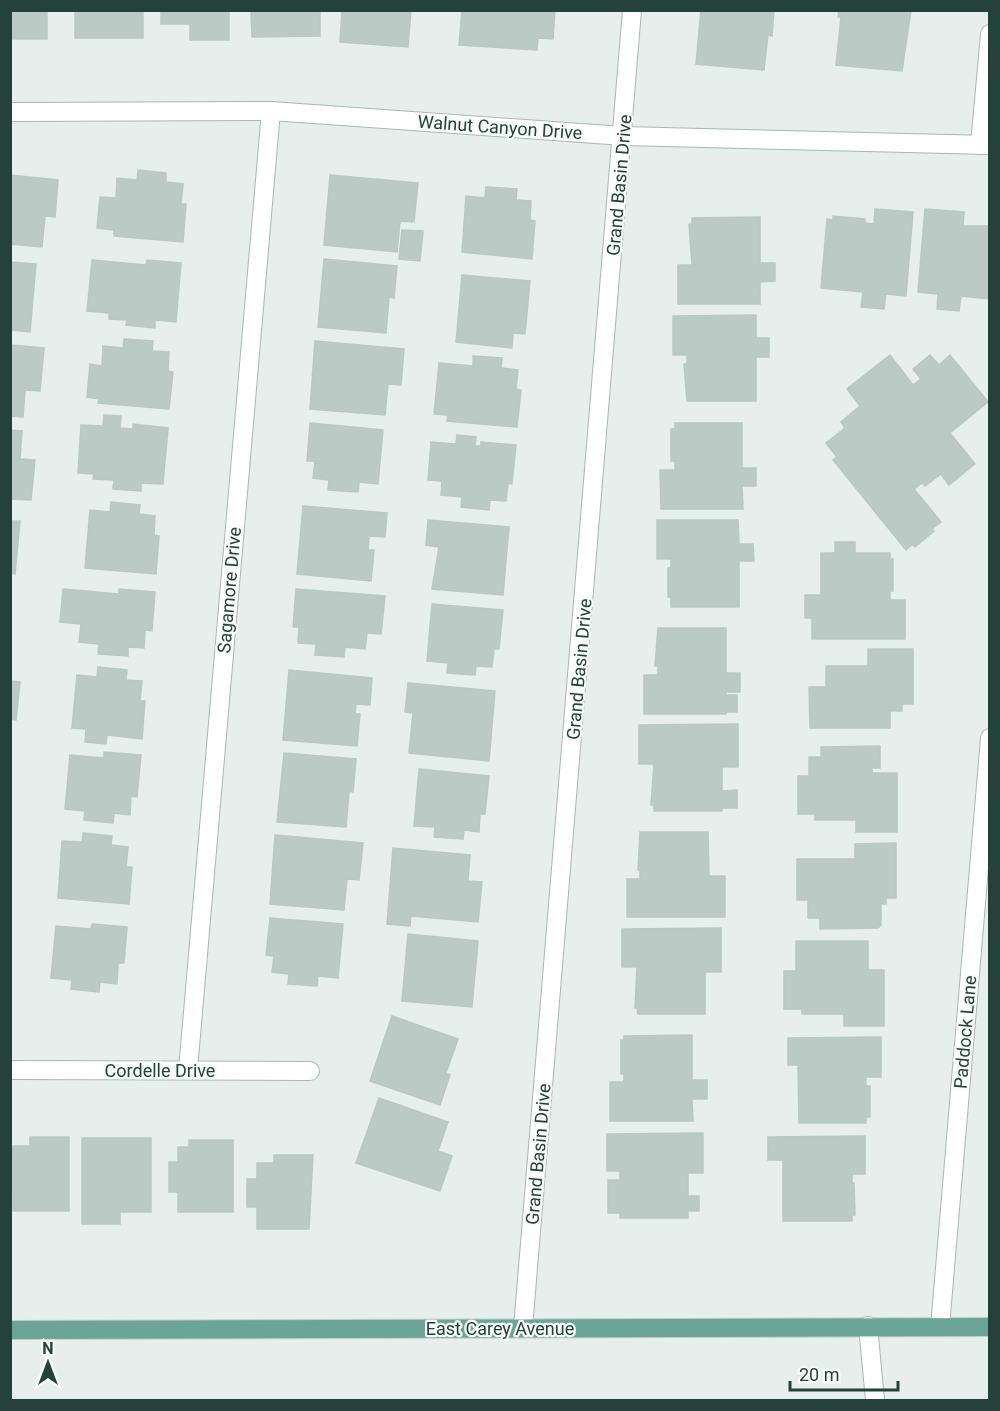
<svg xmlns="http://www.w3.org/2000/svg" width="1000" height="1411" font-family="Roboto,sans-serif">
<rect width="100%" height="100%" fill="#e6efeb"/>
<g fill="#bbcac4" stroke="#b8c9c2" stroke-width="1.5">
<rect x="10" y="10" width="37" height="29"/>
<rect x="75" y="10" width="68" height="28"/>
<path d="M161 10H229V40H190V24H161Z"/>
<path d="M251 10H320V36L252 37Z"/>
<path d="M342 10H411L408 47 340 42Z"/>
<path d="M462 10H555L553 39 538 38 537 50 459 45Z"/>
<path d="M701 10H774L772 36 768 35 764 70 696 64Z"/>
<path d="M839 10H911L902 71 836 65 841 17H838Z"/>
<path d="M138 170 166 173V182L183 184 181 204H186L183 242 114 236V230L97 228 100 197 116 198 117 178 137 180Z"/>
<path d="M10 175 58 180 55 217 45 216 42 247 10 244Z"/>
<path d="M330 175 418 183 414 222 400 221 397 252 324 245Z"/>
<path d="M486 187 517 189 516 200 531 201 530 220 535 221 532 259 462 252 466 196 485 198Z"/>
<path d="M875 209 913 212 906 296 886 294 884 309 861 307 863 292 821 288 827 219 833 220V216L865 219V223L874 224Z"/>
<path d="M925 209 964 212 963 226H990V299L961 296 959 311 937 309 938 294 918 292Z"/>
<path d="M760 217V263H775V281L760 282V304H678V265H692L689 224H692V218Z"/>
<path d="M402 230 423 231 420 261 399 259Z"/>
<path d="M324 259 397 266 394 298 389 297 386 333 318 327Z"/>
<path d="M92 260 146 265 147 260 181 263 176 322 155 320V328L126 325 127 320 109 319V313L87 311Z"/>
<path d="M10 262 36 264 30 332 10 330Z"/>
<path d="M462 275 530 281 525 334 513 333 512 348 456 342Z"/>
<path d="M756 315V338H769V357H756V401H687L684 364H687V355H673V316Z"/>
<path d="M124 339 153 341 152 351 169 352 168 371 173 372 169 409 98 403 99 399 87 397 90 364 102 366 103 346 123 348Z"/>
<path d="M315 341 404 349 401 385 388 384 385 415 310 409Z"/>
<path d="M10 345 44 348 40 391 25 390 23 417 10 416Z"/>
<path d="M890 355 913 385 921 379 913 369 930 355 939 365 950 355 988 402 950 433 975 464 949 485 941 474 925 486 922 483 914 489 941 522 932 529 934 531 915 547 913 544 906 550 833 460 837 457 826 443 845 428 841 422 860 406 847 389Z"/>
<path d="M473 356 502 358 501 368 518 370 516 389 521 390 517 427 447 421 448 415 434 414 439 363 473 366Z"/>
<path d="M104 415 121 416 120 428 133 429V424L168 428 163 484 141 483V491L113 489 114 480 93 479 94 474 78 473 81 425 103 426Z"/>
<path d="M310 423 383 430 378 484 359 482 358 492 328 490 329 480 313 478 315 461H307Z"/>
<path d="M675 423H742V468H756V486H742L743 509H661L660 470H675V461H671V429H675Z"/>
<path d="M10 430 22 431 20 459 35 460 31 500 10 499Z"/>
<path d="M457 435 476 437 475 446H481V442L516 445 512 484 508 483 506 501 490 500 489 510 461 507 462 497 441 495 442 481 428 480 431 442 456 444Z"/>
<path d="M111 502 140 505 139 514 155 516 154 535 159 536 156 574 85 568 90 510 110 512Z"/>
<path d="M303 506 387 513 385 537 369 536 368 550H374L371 581 297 574Z"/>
<path d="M428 520 509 527 503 595 432 589 439 547 426 545Z"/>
<path d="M657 520H738L739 544H753L754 561H739V607H671V597H668V568H671V559H657Z"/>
<path d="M10 521H20L15 574 10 573Z"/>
<path d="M835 542H855V553H890V559H893V591H890V600H905V639H812V618H805V595H821V553H835Z"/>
<path d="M63 589 119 594V589L155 592 152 631 145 630 144 648 128 647V656L98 654 99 644 79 642 81 624 60 622Z"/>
<path d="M296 589 385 596 381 634 367 633 365 649 345 647 344 657 315 655 316 644 298 643 299 627H293Z"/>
<path d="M432 604 503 610 499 649H494L492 667 476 666 475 675 447 673 448 663 427 661Z"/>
<path d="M658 628H726V673H740V692H726V695H737V712H726V714H644V675H658V666H655Z"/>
<path d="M868 649H913V704H902V711H890V728H810L809 687H826V666H868Z"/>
<path d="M98 667 127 670 126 680 142 681 140 701H145L142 739 107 735 106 744 85 742 86 729 72 728 77 675 97 677Z"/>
<path d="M289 670 372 678 370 705 356 704 355 714H360L357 746 283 740Z"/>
<path d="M10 681 20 682 16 720 10 719Z"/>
<path d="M408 683 495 691 489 761 409 753 413 713 405 712Z"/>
<path d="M738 724V767H722V791L737 790V808H722V811H654V805H651L654 764H639V725Z"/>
<path d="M880 746V768H872V773H897V832H856V820H815V814H798V776H809V757H821V747Z"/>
<path d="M104 752 141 755 137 797 131 796 130 815 114 813 113 823 84 820 85 811 65 809 70 755 104 758Z"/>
<path d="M284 753 356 759 353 792 349 791 346 827 277 822Z"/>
<path d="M419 769 489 776 485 814H480L479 832 464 830 463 839 434 837 435 827 414 826Z"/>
<path d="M640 832H708L709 876H725V917H627V879H640V870H638Z"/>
<path d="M83 833 112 836 111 845 128 847 126 867H132L129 904 58 898 62 841 82 842Z"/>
<path d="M275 835 363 843 359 880 347 879 344 910 270 904Z"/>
<path d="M896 843V898H886V904H881V925L878 928 820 929V918H808V900H797V859H855V844Z"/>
<path d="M393 848 470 855 468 881 482 882 478 922 411 916 410 926 387 924Z"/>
<path d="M270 918 343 924 338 978 318 976 317 986 288 984 289 974 272 972 274 956 266 955Z"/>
<path d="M92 924 127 927 124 963H118L117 984 100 982 99 992 71 989 72 980 51 978 56 926 91 929Z"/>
<path d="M721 928V972H705V1014H638L637 1008H635L637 967H622V929Z"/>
<path d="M408 934 478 941 472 1007 402 1001Z"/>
<path d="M796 941H868V970H884V1026H844V1014H802V1009H784V971H796Z"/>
<path d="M392 1016 458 1039 446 1073 450 1075 440 1105 370 1081Z"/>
<path d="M692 1035V1080H707V1099H692L693 1121H610V1082H624V1074H621V1040H624V1036Z"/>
<path d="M881 1037V1077H866V1086H870V1117H866V1123H799L798 1065H788V1038Z"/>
<path d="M379 1098 448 1122 438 1151 452 1156 440 1191 356 1163Z"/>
<path d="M703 1133V1173H688V1196H699V1211H688V1218H620V1213H608V1180H620V1171H607V1134Z"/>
<path d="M865 1136V1174H852V1183H854L855 1215H852V1221H783V1160H768V1137Z"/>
<path d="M30 1137H69V1211H13V1190H10L13 1146H30Z"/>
<path d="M82 1138H151V1212H120V1224H82Z"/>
<path d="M189 1140H233V1212H178V1192H169V1162H178V1147H189Z"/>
<path d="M274 1155H313L309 1229H257V1207H247V1179H257V1163H274Z"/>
</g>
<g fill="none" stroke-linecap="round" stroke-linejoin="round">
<g stroke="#a8b8b2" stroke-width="20">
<g id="minor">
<path d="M10 112 271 111 623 136 990 145"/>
<path d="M980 145 990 34"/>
<path d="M10 1070 310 1071"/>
<path d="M188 1070 271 111"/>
<path d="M868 1326 875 1400"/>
<path d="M940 1327 990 738"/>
<path d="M523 1328 632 10"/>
</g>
</g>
<g stroke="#c2cac8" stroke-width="20">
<path id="major" d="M10 1330 990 1327"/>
</g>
<use href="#minor" stroke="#fff" stroke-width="18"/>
<use href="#major" stroke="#6aa596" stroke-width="18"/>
</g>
<g text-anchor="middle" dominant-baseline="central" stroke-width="4.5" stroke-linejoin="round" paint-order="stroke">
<g font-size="18" fill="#24423a" stroke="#f7fbf9">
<text transform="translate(500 127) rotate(4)">Walnut Canyon Drive</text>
<text transform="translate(619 185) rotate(-85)">Grand Basin Drive</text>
<text transform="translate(229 590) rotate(-85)">Sagamore Drive</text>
<text transform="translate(579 669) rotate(-85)">Grand Basin Drive</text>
<text transform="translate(965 1032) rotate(-85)">Paddock Lane</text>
<text x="160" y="1070">Cordelle Drive</text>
<text transform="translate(538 1154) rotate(-85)">Grand Basin Drive</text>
<text x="500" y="1328">East Carey Avenue</text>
</g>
</g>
<rect width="1000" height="1411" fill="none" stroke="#24423a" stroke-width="24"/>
<g transform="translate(48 1363)" stroke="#f7fbf9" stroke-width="4.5" paint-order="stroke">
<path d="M0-4.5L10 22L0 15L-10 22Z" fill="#24423a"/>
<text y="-9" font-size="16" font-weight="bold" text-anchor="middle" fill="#24423a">N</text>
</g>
<path d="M790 1381v9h108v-9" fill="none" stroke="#24423a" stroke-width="3"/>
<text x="799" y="1381" font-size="18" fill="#24423a" stroke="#f7fbf9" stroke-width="4.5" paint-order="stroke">20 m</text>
</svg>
